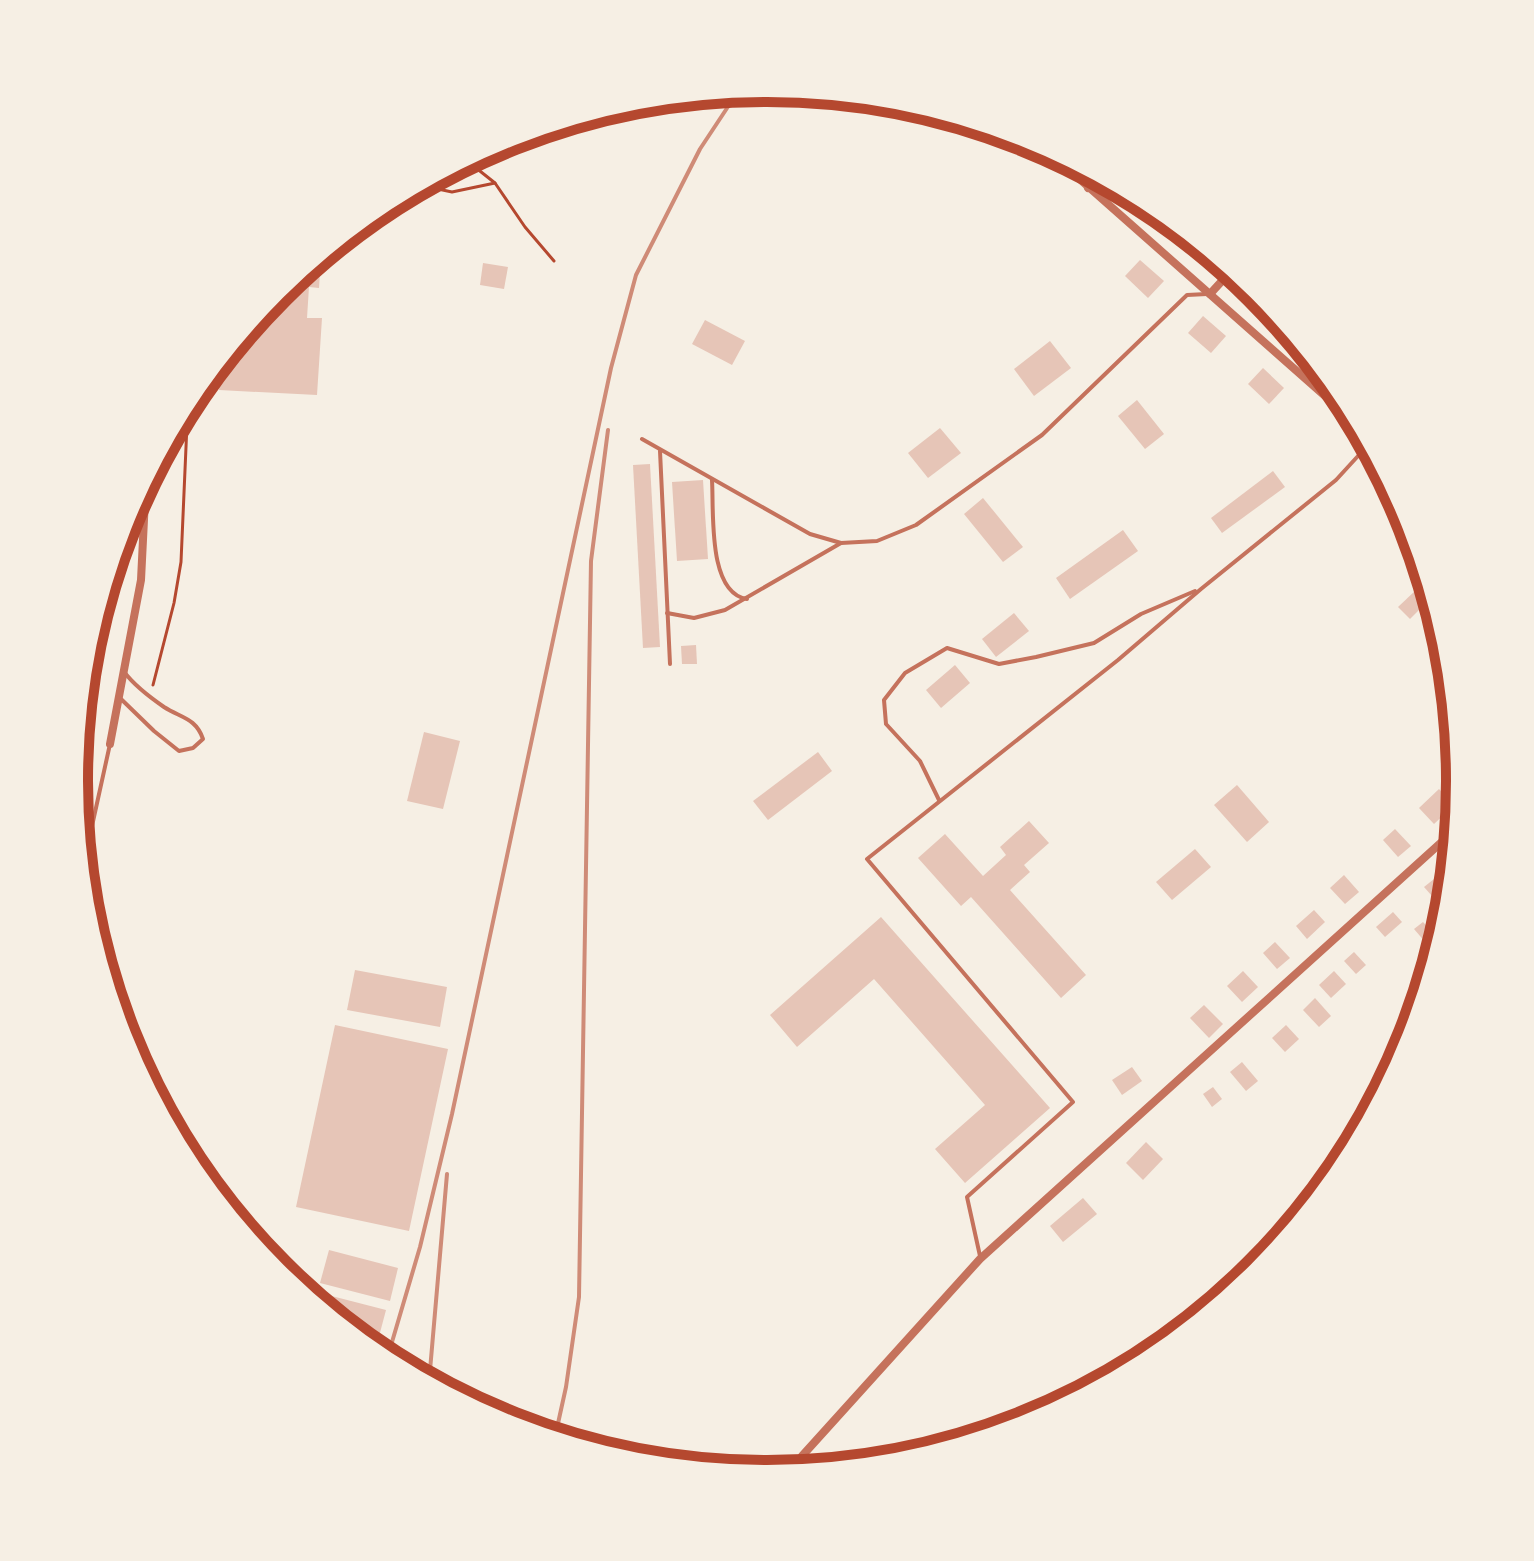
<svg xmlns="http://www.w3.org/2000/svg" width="1534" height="1561" font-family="'Fira Sans Condensed',sans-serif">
<rect width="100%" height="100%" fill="#f6efe4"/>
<g fill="#e6c5b7">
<path d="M318 257H321L319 288 309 287 307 318H322L317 395 219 390 221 359 277 290Z"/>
<path d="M1140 260 1164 281 1148 298 1125 276Z"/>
<path d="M483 263 508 267 504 289 480 285Z"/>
<path d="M1244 280 1257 291 1260 294 1258 296 1242 281Z"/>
<path d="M1203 316 1226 336 1211 353 1188 333Z"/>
<path d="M705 320 745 341 732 365 692 344Z"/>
<path d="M1050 341 1071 368 1034 396 1014 369Z"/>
<path d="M1263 368 1284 388 1269 404 1248 384Z"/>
<path d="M1137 400 1164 434 1145 449 1118 416Z"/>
<path d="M940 428 961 453 928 478 908 453Z"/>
<path d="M650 464 660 647 643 648 633 465Z"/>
<path d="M1273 471 1285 487 1222 533 1211 518Z"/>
<path d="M703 480 708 559 677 561 672 482Z"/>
<path d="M983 498 1023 547 1003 562 964 514Z"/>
<path d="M1123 530 1138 551 1070 599 1056 578Z"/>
<path d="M1416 590 1427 602 1410 619 1398 607Z"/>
<path d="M101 601 103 602 91 657 86 656 87 645Z"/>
<path d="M1014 613 1029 631 996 657 982 639Z"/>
<path d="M696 645 697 664H682L681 646Z"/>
<path d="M955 665 970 683 941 708 926 690Z"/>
<path d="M424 732 460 741 443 809 407 801Z"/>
<path d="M818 752 832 771 768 820 753 801Z"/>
<path d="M1237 785 1269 822 1247 842 1214 805Z"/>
<path d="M1439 789 1454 805 1434 824 1419 808Z"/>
<path d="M1029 821 1049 843 1024 865 1030 872 1010 890 1086 975 1061 998 971 897 961 906 918 858 945 834 983 876 1006 855 1000 847Z"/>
<path d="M1395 829 1411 846 1398 857 1383 840Z"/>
<path d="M1195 849 1211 867 1172 900 1156 882Z"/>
<path d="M1344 875 1359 892 1345 904 1330 888Z"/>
<path d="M1439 875 1450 886 1448 898 1440 905 1424 887Z"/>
<path d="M1314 910 1325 922 1307 939 1296 926Z"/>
<path d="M1393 912 1402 922 1385 937 1376 927Z"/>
<path d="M881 917 1050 1108 965 1183 935 1149 985 1105 874 979 797 1047 770 1015Z"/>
<path d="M1423 922 1435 935 1426 943 1414 929Z"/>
<path d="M1275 942 1290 958 1277 969 1263 953Z"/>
<path d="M1354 952 1366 965 1356 974 1344 961Z"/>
<path d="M355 970 447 987 440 1027 347 1010Z"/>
<path d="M1243 971 1258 987 1242 1002 1227 986Z"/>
<path d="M1334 971 1346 984 1331 998 1319 985Z"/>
<path d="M1315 998 1331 1016 1319 1027 1303 1010Z"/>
<path d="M1204 1005 1223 1024 1209 1038 1190 1018Z"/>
<path d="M115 1006 130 1009 124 1037 116 1010Z"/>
<path d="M335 1025 448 1049 409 1231 296 1207Z"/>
<path d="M1286 1025 1299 1039 1285 1052 1272 1038Z"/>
<path d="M1242 1062 1258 1081 1246 1091 1230 1072Z"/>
<path d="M1132 1067 1142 1081 1122 1095 1112 1080Z"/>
<path d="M1213 1087 1222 1099 1212 1107 1203 1094Z"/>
<path d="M1146 1142 1163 1159 1143 1180 1126 1163Z"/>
<path d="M1083 1198 1097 1214 1063 1242 1050 1226Z"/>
<path d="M329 1250 398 1268 390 1301 320 1283Z"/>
<path d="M320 1293 386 1310 377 1344 362 1340 317 1304Z"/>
</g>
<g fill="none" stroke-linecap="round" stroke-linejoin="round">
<g stroke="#b5482f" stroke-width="3">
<path d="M466 160 495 183"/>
<path d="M419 185 452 192 495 183 525 227 554 261"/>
<path d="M116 576 117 547"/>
<path d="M153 685 174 603 181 562 188 401"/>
</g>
<g stroke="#c5725c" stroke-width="4">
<path d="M642 439 810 534 841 543 877 541 916 525 1042 435 1187 295 1207 294"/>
<path d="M660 451 670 664"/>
<path d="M712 480C714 510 707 593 747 599"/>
<path d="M667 613 694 618 725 610 841 543"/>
<path d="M121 699 154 731 179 751 193 748 203 739C196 718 181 718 164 707 151 698 135 686 125 673"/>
<path d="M939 800 920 761 886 724 884 700 905 673 947 648 999 664 1036 657 1094 643 1141 614 1195 591"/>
<path d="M83 867 110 744"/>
<path d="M980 1256 967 1197 1073 1102 867 859 1118 660 1201 589 1336 480 1369 444"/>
<path d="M499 1419 576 1438 582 1445"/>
</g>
<g stroke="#c5725c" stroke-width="8">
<path d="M1040 144 1359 426"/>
<path d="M1088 188 1100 177"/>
<path d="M1210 294 1232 270"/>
<path d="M110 744 141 580 146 479"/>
<path d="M802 1456 980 1259 1455 830"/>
</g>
<g stroke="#cf8b77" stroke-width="4">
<path d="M387 1359 420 1247 452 1114 611 368 636 275 700 149 739 90"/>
<path d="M429 1382 447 1174"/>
<path d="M555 1437 566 1387 579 1297 591 561 608 430"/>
</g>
</g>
<path d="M0 0H1534V1561H0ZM88 781a679 679 0 1 1 1358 0a679 679 0 1 1-1358 0Z" fill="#f6efe4" fill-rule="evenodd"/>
<path fill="none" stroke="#b5482f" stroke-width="10" d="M88 781a679 679 0 1 1 1358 0a679 679 0 1 1-1358 0Z"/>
</svg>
